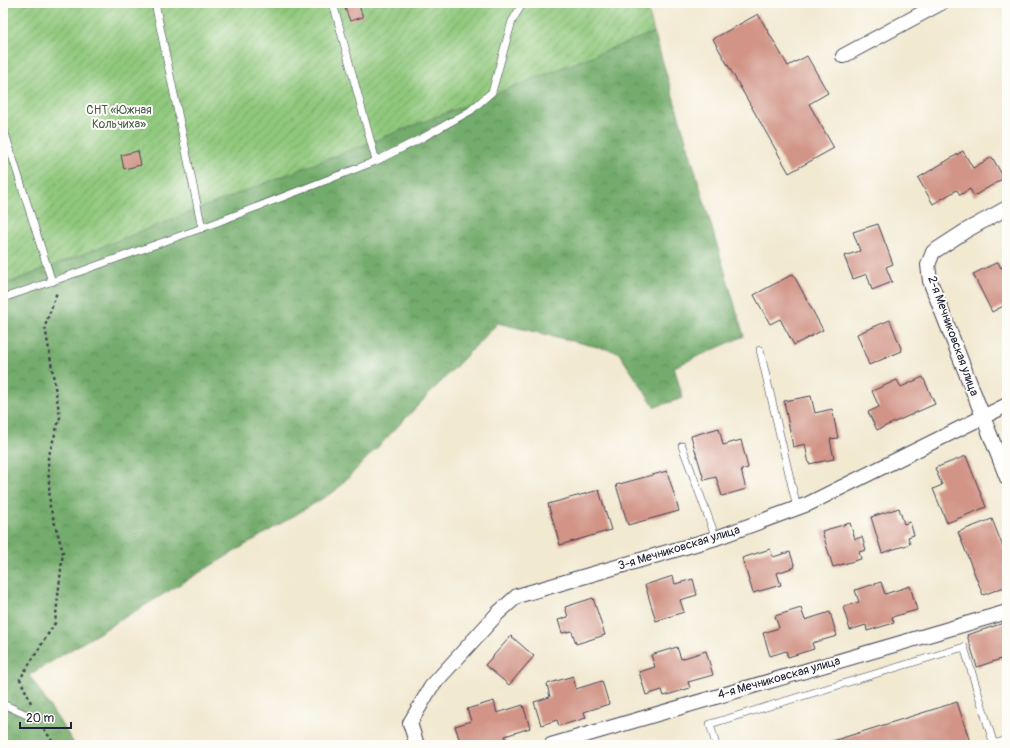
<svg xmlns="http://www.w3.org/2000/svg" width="1010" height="748" font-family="Pangolin,sans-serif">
<defs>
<pattern id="forest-crowns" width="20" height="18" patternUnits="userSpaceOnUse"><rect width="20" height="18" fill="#73ac6c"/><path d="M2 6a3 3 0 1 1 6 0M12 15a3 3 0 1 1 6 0" fill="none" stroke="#5e8c5a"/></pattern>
<pattern id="garden-furrows" width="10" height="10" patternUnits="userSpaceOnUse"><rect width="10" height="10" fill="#8fc87c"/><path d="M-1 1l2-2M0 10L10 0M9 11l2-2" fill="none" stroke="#74a267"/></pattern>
</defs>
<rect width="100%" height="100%" fill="#fdfcf7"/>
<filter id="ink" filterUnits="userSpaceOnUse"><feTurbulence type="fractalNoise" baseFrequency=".025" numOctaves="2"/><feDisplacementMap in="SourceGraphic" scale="8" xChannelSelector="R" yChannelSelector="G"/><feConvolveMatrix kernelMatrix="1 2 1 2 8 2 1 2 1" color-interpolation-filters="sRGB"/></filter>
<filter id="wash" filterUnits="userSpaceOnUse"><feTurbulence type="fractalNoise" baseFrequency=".012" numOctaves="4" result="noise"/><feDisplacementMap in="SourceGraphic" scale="16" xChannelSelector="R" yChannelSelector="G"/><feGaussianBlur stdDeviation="0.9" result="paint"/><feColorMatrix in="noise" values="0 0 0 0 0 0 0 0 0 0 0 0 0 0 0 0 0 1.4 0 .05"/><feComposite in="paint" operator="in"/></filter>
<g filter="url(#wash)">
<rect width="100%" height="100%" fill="#f2e9d1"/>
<path fill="url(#forest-crowns)" stroke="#4a6754" d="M654 32 744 336 674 367 683 398 655 407 618 352 498 323 335 491 29 675 75 745H3V285Z"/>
<path fill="url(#garden-furrows)" stroke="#58755c" d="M3 3H646L654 32 3 285Z"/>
<g id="blocks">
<g fill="#d29487">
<path d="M343 3H358L363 17 350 21Z"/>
<path d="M758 14 788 66 807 56 828 93 809 104 834 148 789 173 713 39Z"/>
<path d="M138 151 141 165 124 169 121 155Z"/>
<path d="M963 151 973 168 992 157 1004 178 974 196 970 189 960 195 957 190 933 204 918 178Z"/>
<path d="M878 224 893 264 886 267 892 282 872 290 867 274 853 279 844 256 860 251 853 232Z"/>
<path d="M998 262 1001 268 1007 265V304L992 312 973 274Z"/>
<path d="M793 274 823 330 794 345 780 319 770 324 754 295Z"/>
<path d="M890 320 902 351 869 365 857 334Z"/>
<path d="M923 377 935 404 877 430 868 412 879 407 872 391 897 380 901 387Z"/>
<path d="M811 396 815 413 832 409 838 438 830 439 834 459 809 464 805 444 793 447 784 401Z"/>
<path d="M719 428 723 445 741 440 748 468 741 470 746 489 722 496 716 477 704 480 691 436Z"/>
<path d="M966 456 986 507 947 523 933 489 942 485 935 468Z"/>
<path d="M667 471 679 511 628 525 616 485Z"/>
<path d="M599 490 611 530 560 545 548 504Z"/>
<path d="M899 508 904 524 910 522 914 535 908 537 910 544 882 553 871 517Z"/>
<path d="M992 519 1007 557V586L983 595 958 532Z"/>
<path d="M850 523 855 539 862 537 866 550 859 552 861 559 833 567 822 531Z"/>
<path d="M770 549 773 557 790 552 795 567 777 573 781 585 753 593 742 558Z"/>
<path d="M673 576 675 584 693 579 697 595 680 600 684 612 656 621 645 585Z"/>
<path d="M881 582 885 594 910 586 917 610 892 617 894 623 867 631 866 625 850 630 843 607 859 602 855 590Z"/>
<path d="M593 598 605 635 576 644 572 631 562 633 558 620 568 617 565 607Z"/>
<path d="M801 608 805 620 830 612 837 636 812 643 814 649 788 657 786 651 770 656 763 633 779 628 775 616Z"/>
<path d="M1007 622V657L977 667 967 635Z"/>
<path d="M511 636 534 656 509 685 485 665Z"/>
<path d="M677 647 681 659 706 651 713 675 688 682 690 688 664 696 662 690 646 695 639 672 655 667 651 655Z"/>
<path d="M573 676 576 689 602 681 609 704 584 712 586 718 559 726 557 720 541 725 534 702 550 697 547 684Z"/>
<path d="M494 701 497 713 523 705 530 728 505 736 506 742 495 745H461L455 726 471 721 467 709Z"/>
<path d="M957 702 970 742 959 745H820Z"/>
</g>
</g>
</g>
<g filter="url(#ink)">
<use href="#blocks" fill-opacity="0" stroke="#414052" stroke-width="1"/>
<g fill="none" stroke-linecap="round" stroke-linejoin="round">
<g stroke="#414052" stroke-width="8">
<g id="service">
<path d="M155 3 202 228"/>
<path d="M333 3 376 161"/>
<path d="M3 127 52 282"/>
<path d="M3 298 62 278 202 228 376 161 422 138 470 111 492 92 512 21 523 3"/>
<path d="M760 350 797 508"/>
<path d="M682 446 716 538"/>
<path d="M3 704 38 720"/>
<path d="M993 744 1007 740"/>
<path d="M716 745 710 724 964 647 994 745"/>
</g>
</g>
<g stroke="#414052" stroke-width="16">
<g id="minor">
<path d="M843 56 941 3"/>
<path d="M1007 208 967 230 933 252 928 265 930 281 1007 478"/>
<path d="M417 745 410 723 431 687 498 613 517 596 716 538 808 504 1007 405"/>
<path d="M551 745 1007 612"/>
</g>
</g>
<g stroke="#414052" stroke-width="2.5" stroke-dasharray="3 3" stroke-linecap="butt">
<path d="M31 703 20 679 55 623 63 552 50 507 48 458 60 417 45 326 57 292"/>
<path d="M44 729 55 745"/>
</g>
<use href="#service" stroke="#fff" stroke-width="7"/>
<use href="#minor" stroke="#fff" stroke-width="14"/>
</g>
</g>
<g text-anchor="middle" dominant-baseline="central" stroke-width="4" stroke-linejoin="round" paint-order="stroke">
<g font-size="12" fill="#485c52" stroke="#fdfcf7">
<text x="119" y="110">СНТ «Южная<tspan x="119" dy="14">Кольчиха»</tspan></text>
</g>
<g font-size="12" fill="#22223b" stroke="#fdfcf7">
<text transform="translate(953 336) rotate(70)">2-я Мечниковская улица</text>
<text transform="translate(679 548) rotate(-17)">3-я Мечниковская улица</text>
<text transform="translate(779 678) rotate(-16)">4-я Мечниковская улица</text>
</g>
</g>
<rect width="1010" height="748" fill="none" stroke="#fdfcf7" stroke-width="16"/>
<path d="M20 722v6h51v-6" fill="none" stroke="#22223b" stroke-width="2"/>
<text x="26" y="722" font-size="12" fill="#22223b" stroke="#fdfcf7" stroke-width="3" paint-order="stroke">20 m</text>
</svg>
